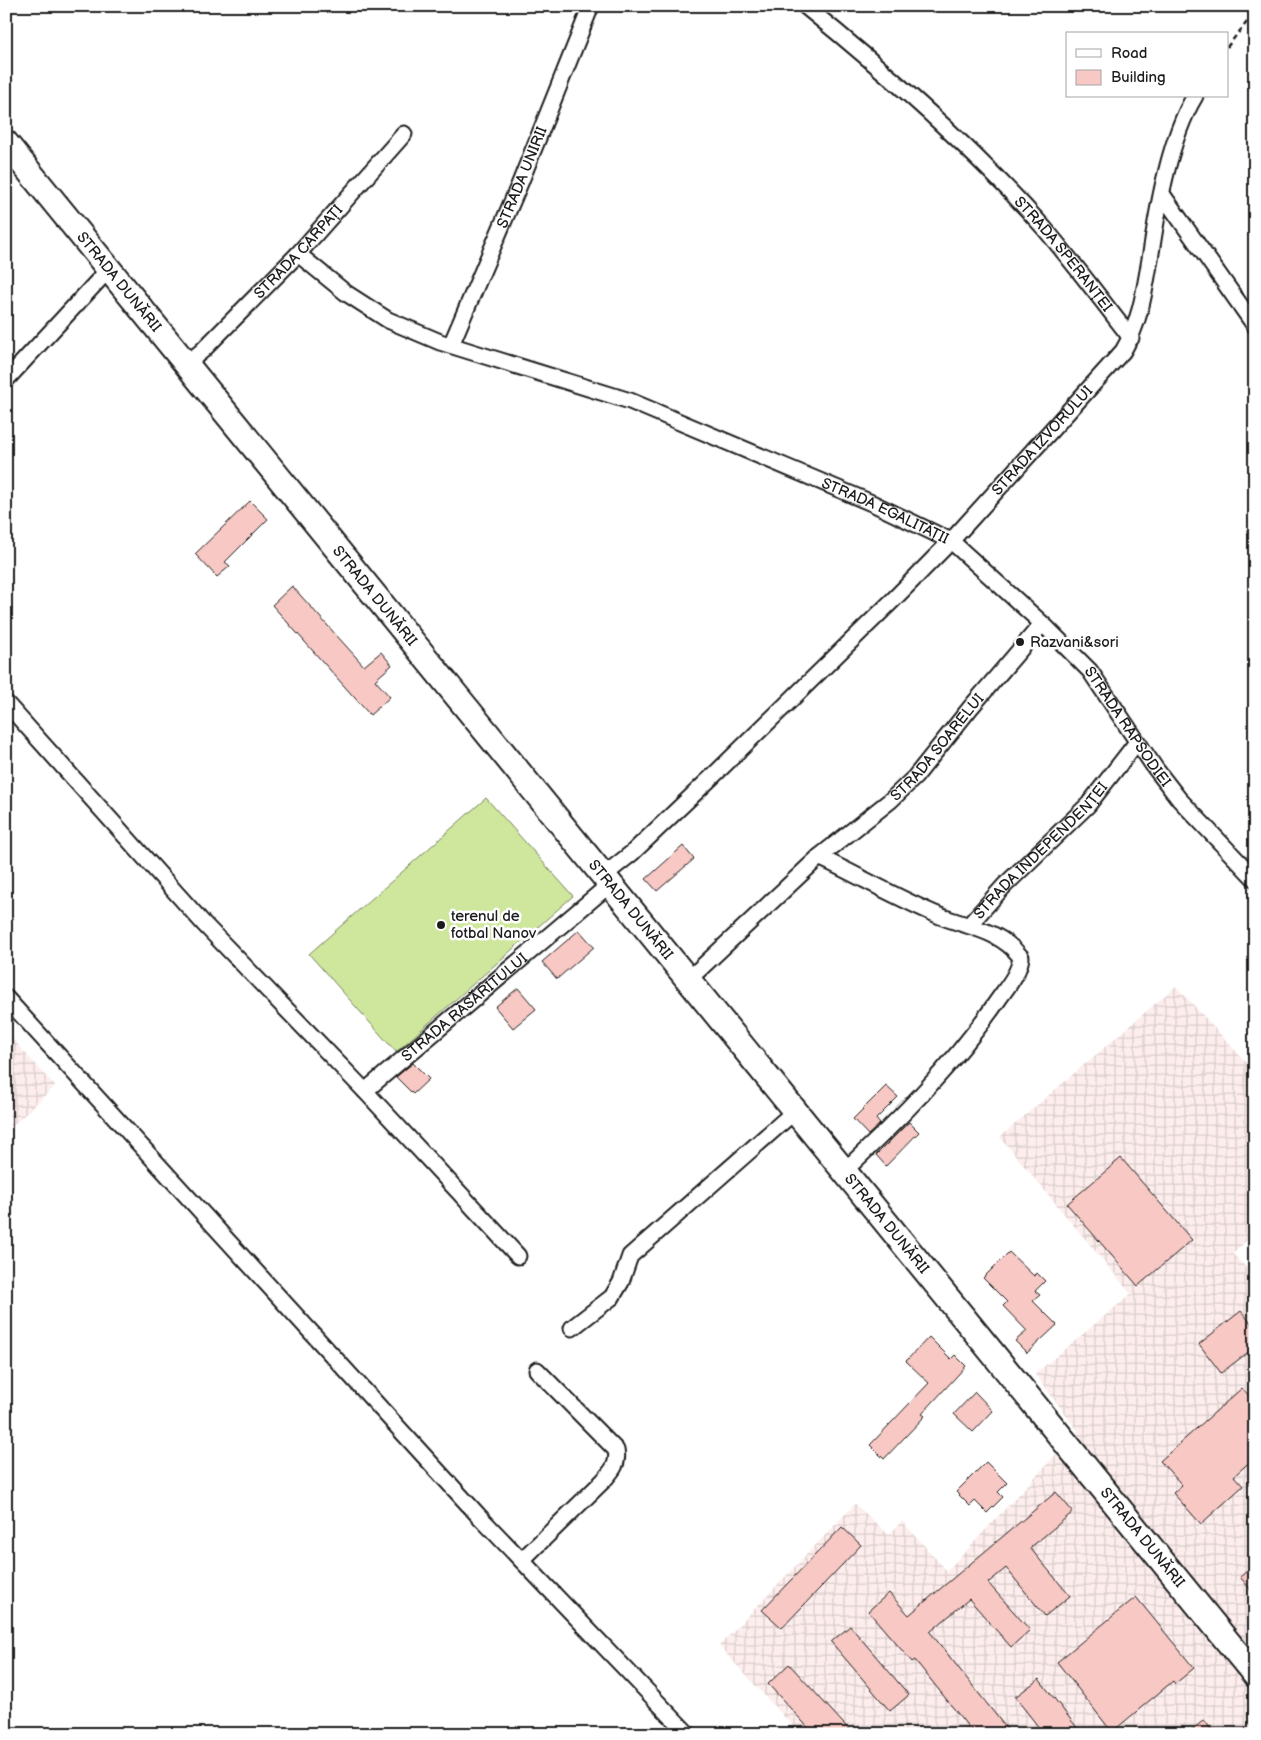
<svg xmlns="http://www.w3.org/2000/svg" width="1261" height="1740" font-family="'Balsamiq Sans',sans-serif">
<defs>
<pattern id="industrial-grid" width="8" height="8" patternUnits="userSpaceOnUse" patternTransform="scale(1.25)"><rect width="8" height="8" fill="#fdeeed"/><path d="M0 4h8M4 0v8" fill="none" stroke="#d8cccb"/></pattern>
</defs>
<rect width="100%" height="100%" fill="#fff"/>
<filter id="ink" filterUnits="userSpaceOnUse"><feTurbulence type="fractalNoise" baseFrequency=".02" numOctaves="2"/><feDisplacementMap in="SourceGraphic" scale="10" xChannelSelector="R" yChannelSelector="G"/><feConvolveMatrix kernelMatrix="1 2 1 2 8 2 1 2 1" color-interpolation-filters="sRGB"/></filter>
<g filter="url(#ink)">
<g fill="url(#industrial-grid)">
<path d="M1176 986 1255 1072V1232L1233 1254 1255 1277V1734H800L719 1646 855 1504 889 1535 902 1521 947 1571 1078 1431 1035 1374 1131 1294 1000 1137Z"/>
<path d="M6 1032 55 1086 6 1132Z"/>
</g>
<path fill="#cfe79d" stroke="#76825c" d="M486 798 573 896 396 1052 309 954Z"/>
<g fill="#f8c8c4" stroke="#1c1c1c">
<path d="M250 501 268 519 225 562 230 566 217 577 195 554Z"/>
<path d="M292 586 364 666 381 652 392 665 375 680 390 697 370 715 272 605Z"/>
<path d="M683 846 694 859 657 891 646 879Z"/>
<path d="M579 930 594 947 557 979 542 962Z"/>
<path d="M518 988 536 1009 513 1028 495 1007Z"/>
<path d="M413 1063 429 1079 413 1094 396 1077Z"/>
<path d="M886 1086 898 1097 876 1119 880 1124 868 1135 853 1119Z"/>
<path d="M909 1122 919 1132 886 1166 876 1155Z"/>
<path d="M1121 1158 1192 1240 1138 1286 1067 1204Z"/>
<path d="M1009 1252 1034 1276 1037 1273 1045 1281 1035 1291 1040 1295 1033 1301 1057 1325 1027 1353 1015 1341 1027 1331 1003 1306 1007 1302 983 1278Z"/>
<path d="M1241 1311 1255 1328V1347L1221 1373 1199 1344Z"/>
<path d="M929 1337 951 1359 955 1355 966 1366 922 1414 925 1416 884 1459 870 1445 929 1383 906 1361Z"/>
<path d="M1242 1388 1255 1402V1457L1234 1476 1243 1486 1201 1524 1173 1493 1182 1485 1160 1461Z"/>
<path d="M975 1392 993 1411 973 1432 954 1414Z"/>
<path d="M986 1462 1007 1483 998 1492 1003 1497 987 1513 975 1501 970 1506 956 1492Z"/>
<path d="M1056 1492 1073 1512 1030 1548 1070 1596 1045 1616 1006 1568 988 1583 1030 1630 1011 1647 969 1599 930 1632 1011 1734H974L915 1660 912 1662 868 1611 889 1593 909 1615Z"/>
<path d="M842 1527 861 1545 782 1628 762 1610Z"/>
<path d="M1255 1564V1595L1240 1577Z"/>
<path d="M1136 1597 1194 1668 1175 1684 1173 1681 1112 1732 1057 1662Z"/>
<path d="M850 1626 909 1695 890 1711 831 1642Z"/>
<path d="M789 1664 853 1734H814L768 1684Z"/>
<path d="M1039 1679 1082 1734H1044L1015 1697Z"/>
<path d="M1204 1720 1215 1734H1187Z"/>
</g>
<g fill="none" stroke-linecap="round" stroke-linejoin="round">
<g stroke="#1c1c1c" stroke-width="19">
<g id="street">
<path id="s1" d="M805 6C889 74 972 147 1044 228 1074 263 1102 301 1131 338"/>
<path d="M1162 194 1255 326"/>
<path id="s2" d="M298 254 346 293 388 320 440 342 630 401 874 504 951 541 1046 627 1090 671 1155 768 1179 799 1255 879"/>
<path id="s3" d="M451 345 520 183 591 6"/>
<path id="s4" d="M186 364 202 351 298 254 404 134"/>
<path d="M6 380 109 269"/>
<path d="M6 703 204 924 365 1091 518 1256"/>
<path id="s5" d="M819 857 891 800 915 777 971 707 1042 624"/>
<path id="s6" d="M603 876 632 853 715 774 892 601 951 541 1123 351C1141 321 1145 288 1151 253 1158 206 1170 137 1195 96"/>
<path id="s7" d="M970 924 1004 886 1088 805 1137 742"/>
<path d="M688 980 819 857C859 876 899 899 940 916 970 928 998 929 1021 957 1019 974 1007 987 998 1000 955 1063 900 1119 844 1171"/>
<path d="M6 998 478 1515 688 1734"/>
<path id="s8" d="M365 1091 609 885"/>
<path d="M572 1328 612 1297 621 1282 630 1256 795 1111"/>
<path d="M522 1560 603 1481C612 1471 619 1464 616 1450L537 1370"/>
</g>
</g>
<g stroke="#1c1c1c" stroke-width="28">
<g id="primary">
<path id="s9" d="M6 143 1255 1675"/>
</g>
</g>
<path stroke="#1c1c1c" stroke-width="2.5" stroke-dasharray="5 4" stroke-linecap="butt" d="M1227 47 1255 12"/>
<use href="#street" stroke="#fff" stroke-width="15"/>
<use href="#primary" stroke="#fff" stroke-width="24"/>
</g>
</g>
<g fill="#1c1c1c" stroke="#fff" stroke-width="2">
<circle cx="1020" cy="642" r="5"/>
<circle cx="441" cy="925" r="5"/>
</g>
<g text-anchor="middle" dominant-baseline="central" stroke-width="5" stroke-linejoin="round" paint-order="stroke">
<g font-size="15" fill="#1c1c1c" stroke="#fff">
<text stroke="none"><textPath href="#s3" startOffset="182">STRADA UNIRII</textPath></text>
<text stroke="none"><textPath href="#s4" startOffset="159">STRADA CARPAȚI</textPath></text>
<text stroke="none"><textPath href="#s1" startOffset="359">STRADA SPERANȚEI</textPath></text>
<text stroke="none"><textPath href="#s9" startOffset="179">STRADA DUNĂRII</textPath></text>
<text stroke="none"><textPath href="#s6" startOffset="619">STRADA IZVORULUI</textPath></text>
<text stroke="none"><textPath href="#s2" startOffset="645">STRADA EGALITĂȚII</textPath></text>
<text stroke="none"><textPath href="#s9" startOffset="584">STRADA DUNĂRII</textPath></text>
<text stroke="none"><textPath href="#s2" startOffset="975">STRADA RAPSODIEI</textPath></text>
<text stroke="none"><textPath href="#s5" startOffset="162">STRADA SOARELUI</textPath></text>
<text stroke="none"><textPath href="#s7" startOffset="102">STRADA INDEPENDENȚEI</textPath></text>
<text stroke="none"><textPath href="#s9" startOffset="989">STRADA DUNĂRII</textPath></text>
<text stroke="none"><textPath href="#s8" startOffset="130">STRADA RĂSĂRITULUI</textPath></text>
<text stroke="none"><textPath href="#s9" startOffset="1394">STRADA DUNĂRII</textPath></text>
<text stroke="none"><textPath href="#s9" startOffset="1799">STRADA DUNĂRII</textPath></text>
</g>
<g font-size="15" fill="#1c1c1c" stroke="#fff" text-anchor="start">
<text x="1030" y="642">Razvani&amp;sori</text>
<text x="451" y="916">terenul de<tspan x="451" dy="17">fotbal Nanov</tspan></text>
</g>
</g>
<rect width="1261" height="1740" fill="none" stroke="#fff" stroke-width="25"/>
<rect x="12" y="12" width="1236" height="1715" fill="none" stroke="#1c1c1c" stroke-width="2" filter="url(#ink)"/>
<rect x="1066" y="32" width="162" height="65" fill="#ffffff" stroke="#a4a4a4"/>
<rect x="1076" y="49" width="25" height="8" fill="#ffffff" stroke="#a4a4a4"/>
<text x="1111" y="58" font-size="15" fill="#1c1c1c">Road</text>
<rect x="1076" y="70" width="25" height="15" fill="#f8c8c4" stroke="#a4a4a4"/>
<text x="1111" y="82" font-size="15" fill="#1c1c1c">Building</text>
</svg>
